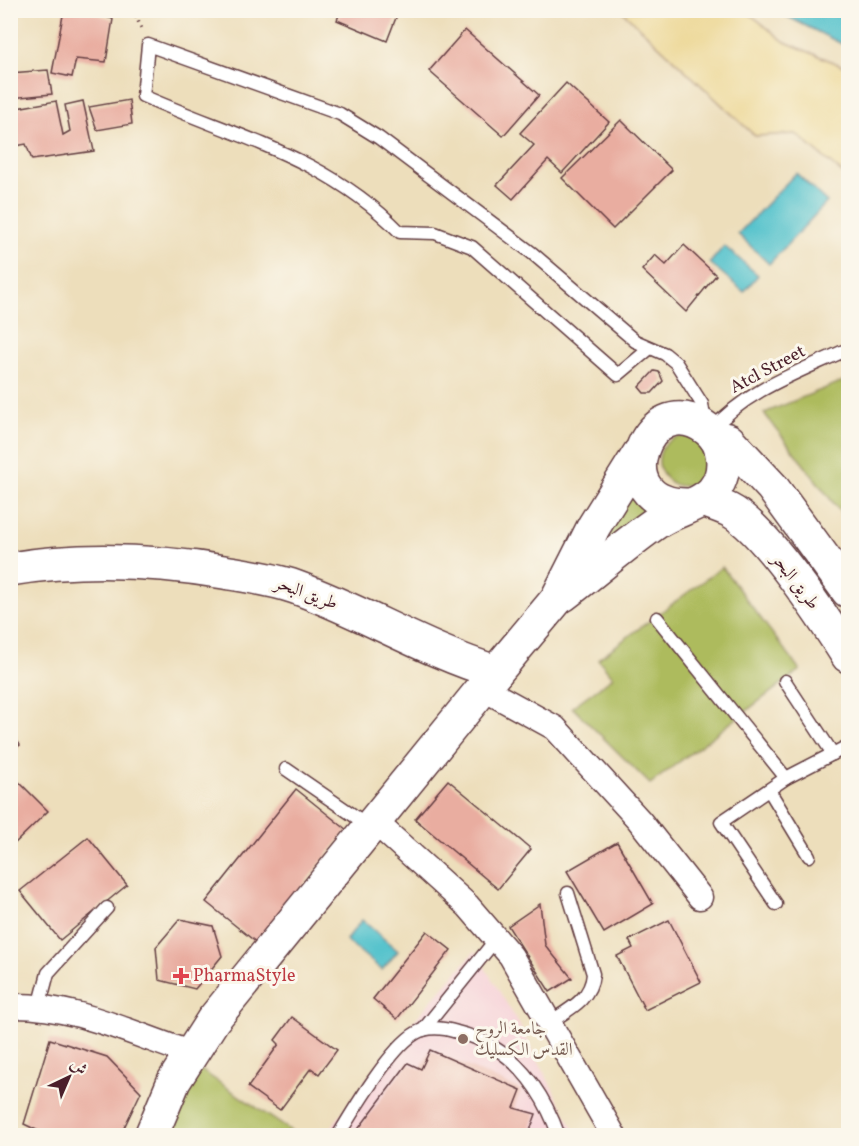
<svg xmlns="http://www.w3.org/2000/svg" width="859" height="1146" font-family="Vollkorn,Amiri,serif">
<rect width="100%" height="100%" fill="#fbf7ec"/>
<filter id="ink" filterUnits="userSpaceOnUse"><feTurbulence type="fractalNoise" baseFrequency=".0167" numOctaves="2"/><feDisplacementMap in="SourceGraphic" scale="12" xChannelSelector="R" yChannelSelector="G"/><feConvolveMatrix kernelMatrix="1 2 1 2 8 2 1 2 1" color-interpolation-filters="sRGB"/></filter>
<filter id="wash" filterUnits="userSpaceOnUse"><feTurbulence type="fractalNoise" baseFrequency=".008" numOctaves="4" result="noise"/><feDisplacementMap in="SourceGraphic" scale="24" xChannelSelector="R" yChannelSelector="G"/><feGaussianBlur stdDeviation="1.35" result="paint"/><feColorMatrix in="noise" values="0 0 0 0 0 0 0 0 0 0 0 0 0 0 0 0 0 1.4 0 .05"/><feComposite in="paint" operator="in"/></filter>
<g filter="url(#wash)">
<rect width="100%" height="100%" fill="#eddebb"/>
<path fill="#f6cfd7" d="M475 951 519 1024 574 1130V1135L325 1136 385 1054Z"/>
<g fill="#adbb5d" stroke="#7c6d44" stroke-width="1.5">
<path d="M848 379V522L764 413Z"/>
<circle cx="684" cy="461" r="25"/>
<path d="M625 491 653 508 590 564Z"/>
<path d="M722 567 800 670 650 784 572 707 613 677 598 659Z"/>
<path d="M198 1068 297 1135 166 1136Z"/>
</g>
<path fill="#eeda9e" stroke="#9c7c64" stroke-width="1.5" d="M622 11H746L785 42 848 68V178L796 134 755 136Z"/>
<g fill="#55c2cc" stroke="#50707c" stroke-width="1.5">
<path d="M778 11H848V47L786 16Z"/>
<path d="M796 173 827 202 769 264 738 234Z"/>
<path d="M724 246 758 275 744 292 710 263Z"/>
<path d="M362 920 398 951 382 970 346 940Z"/>
</g>
<g id="blocks">
<g fill="#e9ada0">
<path d="M64 10H82L113 19 106 62 76 59 72 77 52 73Z"/>
<path d="M341 10H399L387 41 337 20Z"/>
<path d="M465 30 539 95 503 136 429 71Z"/>
<path d="M48 70 52 94 10 98V73Z"/>
<path d="M566 83 609 122 562 173 548 160 513 199 497 185 534 145 520 133Z"/>
<path d="M129 100 132 124 97 130 89 107Z"/>
<path d="M56 101 63 135 70 131 65 105 83 101 94 151 32 160 26 144 10 147V125L17 124V108Z"/>
<path d="M621 120 672 170 613 229 562 178Z"/>
<path d="M684 245 716 275 686 312 642 270 655 255 666 265Z"/>
<path d="M654 371 659 372 663 381 652 393H644L639 387Z"/>
<path d="M10 731 20 745 10 752Z"/>
<path d="M448 780 531 849 498 889 415 819Z"/>
<path d="M19 782 48 811 10 848V790Z"/>
<path d="M296 789 347 830 257 943 206 902Z"/>
<path d="M88 837 127 885 60 940 20 891Z"/>
<path d="M617 842 653 904 604 933 567 871Z"/>
<path d="M540 904 545 945 572 978 550 992 508 926Z"/>
<path d="M180 919 213 926 222 956 195 989 159 980 156 947Z"/>
<path d="M669 920 701 982 645 1010 617 956 633 948 629 940Z"/>
<path d="M427 931 451 950 397 1019 373 999Z"/>
<path d="M292 1017 337 1050 319 1074 311 1068 280 1110 248 1087 279 1044 275 1040Z"/>
<path d="M50 1039 107 1057 141 1092 120 1136H91L87 1133 86 1136H49L24 1124Z"/>
<path d="M430 1050 521 1090 514 1108 536 1114 528 1136H353L408 1063 421 1069Z"/>
</g>
</g>
</g>
<g filter="url(#ink)">
<use href="#blocks" fill-opacity="0" stroke="#623c41" stroke-width="1.5"/>
<g fill="none" stroke-linecap="round" stroke-linejoin="round">
<g stroke="#623c41" stroke-width="15">
<g id="service">
<path d="M649 349 618 375 472 247 435 233 400 232C325 156 238 138 143 96L148 45 340 114 379 138 532 253 635 341 665 354 676 363 702 404 705 424"/>
<path d="M711 431C745 390 802 371 848 349"/>
<path d="M657 618 786 778"/>
<path d="M785 681 833 754"/>
<path d="M286 769 369 826"/>
<path d="M769 790 809 856"/>
<path d="M776 904 721 822 786 778 848 746"/>
<path d="M39 1007 48 973 107 908"/>
<path d="M550 1022C570 1009 591 999 593 974L568 893"/>
<path d="M423 1030 497 938"/>
<path d="M338 1136C354 1109 391 1047 416 1033 428 1026 444 1028 457 1032 510 1045 541 1086 559 1136"/>
</g>
</g>
<g stroke="#623c41" stroke-width="27">
<g id="minor">
<path d="M482 688 555 728 639 820 700 897"/>
<path d="M374 821 468 906 511 956 614 1136"/>
<path d="M10 1006C73 1004 132 1034 190 1053"/>
</g>
</g>
<g stroke="#623c41" stroke-width="36">
<path id="secondary" d="M151 1136 174 1081 213 1020 496 672"/>
</g>
<g stroke="#623c41" stroke-width="36">
<g id="primary">
<path d="M715 437 728 440 772 487 848 591"/>
<path d="M703 500C711 503 721 506 729 510 765 528 825 620 848 656"/>
<path d="M10 569C82 557 152 560 224 572 247 576 272 579 295 587 364 612 426 651 496 672L557 599 594 526 639 454"/>
<path d="M563 595C595 571 625 544 657 522 674 510 700 506 713 491 728 473 726 443 707 429 646 383 601 507 688 505"/>
</g>
</g>
<path stroke="#623c41" stroke-width="4" stroke-dasharray="1.5 4.5" stroke-linecap="butt" d="M134 10 142 30"/>
<use href="#service" stroke="#fff" stroke-width="12"/>
<use href="#minor" stroke="#fff" stroke-width="24"/>
<use href="#secondary" stroke="#fff" stroke-width="33"/>
<use href="#primary" stroke="#fff" stroke-width="33"/>
</g>
</g>
<path fill="#e0444e" stroke="#fbf7ec" stroke-width="2" d="M178 967h6v6h6v6h-6v6h-6v-6h-6v-6h6z"/>
<circle fill="#8d6e63" stroke="#fbf7ec" stroke-width="2" cx="463" cy="1039" r="6"/>
<g text-anchor="middle" dominant-baseline="central" stroke-width="6" stroke-linejoin="round" paint-order="stroke">
<g font-size="18" fill="#4a1f2b" stroke="#fbf7ec">
<text transform="translate(768 370) rotate(-28)">Atcl Street</text>
<text transform="translate(795 582) rotate(52)">طريق البحر</text>
<text transform="translate(306 594) rotate(20)">طريق البحر</text>
</g>
<g font-size="18" fill="#be3a42" stroke="#fbf7ec" text-anchor="start">
<text x="193" y="976">PharmaStyle</text>
</g>
<g font-size="18" fill="#785e54" stroke="#fbf7ec" text-anchor="start">
<text x="475" y="1029">جامعة الروح<tspan x="475" dy="21">القدس الكسليك</tspan></text>
</g>
</g>
<rect width="859" height="1146" fill="none" stroke="#fbf7ec" stroke-width="36"/>
<g transform="translate(69 1077) rotate(44)" stroke="#fbf7ec" stroke-width="4.5" paint-order="stroke">
<path d="M0-4.5L10 22L0 15L-10 22Z" fill="#4a1f2b"/>
<text y="-9" font-size="16" font-weight="bold" text-anchor="middle" fill="#4a1f2b">ش</text>
</g>
</svg>
